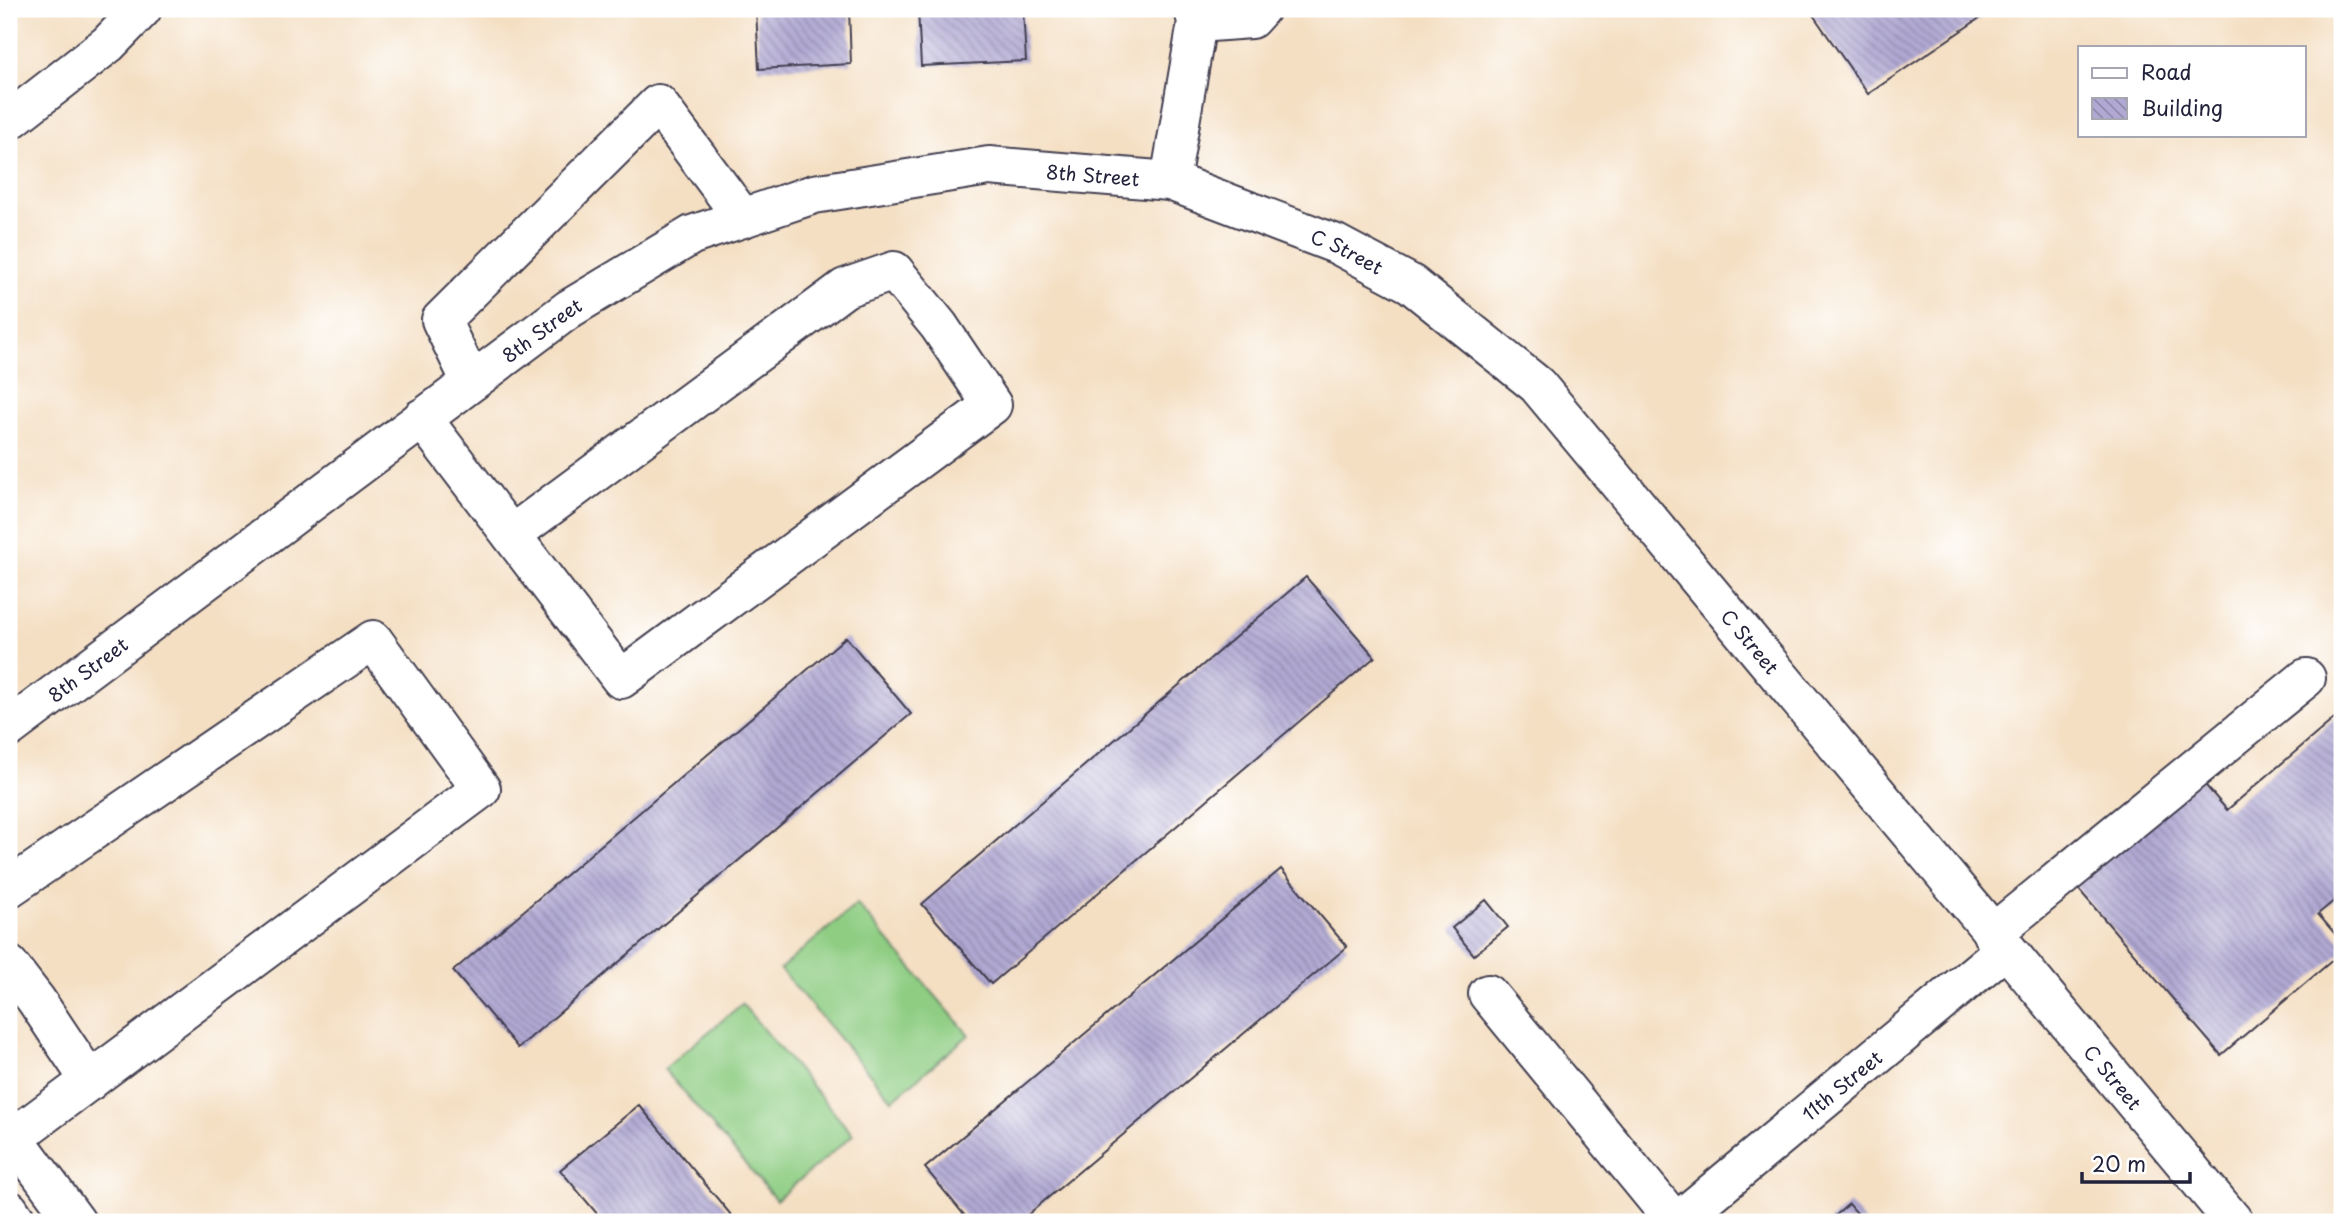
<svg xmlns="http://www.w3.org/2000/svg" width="2351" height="1231" font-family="'Playpen Sans',sans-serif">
<defs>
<pattern id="building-back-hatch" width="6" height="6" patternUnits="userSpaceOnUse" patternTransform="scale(1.75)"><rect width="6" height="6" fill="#b1a9d3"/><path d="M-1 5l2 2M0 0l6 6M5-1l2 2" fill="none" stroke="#9089ac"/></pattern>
</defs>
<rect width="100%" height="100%" fill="#fff"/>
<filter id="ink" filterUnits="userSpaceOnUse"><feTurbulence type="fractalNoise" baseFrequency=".0143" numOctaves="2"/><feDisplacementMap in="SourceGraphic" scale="14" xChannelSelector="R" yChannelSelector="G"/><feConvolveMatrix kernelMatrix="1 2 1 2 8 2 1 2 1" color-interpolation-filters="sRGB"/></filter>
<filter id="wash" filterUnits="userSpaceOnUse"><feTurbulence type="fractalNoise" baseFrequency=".00686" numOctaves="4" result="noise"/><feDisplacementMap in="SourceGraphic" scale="28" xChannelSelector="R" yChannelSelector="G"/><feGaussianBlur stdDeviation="1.57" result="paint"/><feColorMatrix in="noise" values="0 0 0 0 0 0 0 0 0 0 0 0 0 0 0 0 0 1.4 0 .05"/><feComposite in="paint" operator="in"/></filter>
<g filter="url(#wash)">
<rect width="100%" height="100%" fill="#f4dfc3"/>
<g fill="#8fcd83" stroke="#58785f" stroke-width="2">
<path d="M857 904 969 1035 892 1100 780 969Z"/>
<path d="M742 1004 853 1135 776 1200 664 1069Z"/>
</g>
<g id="blocks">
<g fill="url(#building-back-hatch)">
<path d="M756 9H849L851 64 759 69Z"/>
<path d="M918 9H1023L1026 61 921 66Z"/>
<path d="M1809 9H1993L1868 94Z"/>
<path d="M1306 577 1375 657 991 984 922 904Z"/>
<path d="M846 637 911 714 518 1048 453 971Z"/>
<path d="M2342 712V894L2318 914 2342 942V952L2221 1055 2075 885 2200 779 2227 810Z"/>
<path d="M1281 869 1347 947 1019 1222H970L925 1168Z"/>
<path d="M1486 900 1508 927 1474 955 1452 928Z"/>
<path d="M639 1105 737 1222H604L560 1170Z"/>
<path d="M1849 1204 1865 1222H1828Z"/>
</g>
</g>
</g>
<g filter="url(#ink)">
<use href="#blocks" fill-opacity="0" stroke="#423e4f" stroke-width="2"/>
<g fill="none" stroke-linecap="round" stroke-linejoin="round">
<g stroke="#423e4f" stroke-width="42">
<g id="minor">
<path d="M1197 23 1251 19 1260 9"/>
<path d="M9 121 108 44 142 9"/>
<path d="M1170 181 1197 23 1194 9"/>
<path d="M471 382 441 320 658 104 743 218"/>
<path d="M422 418 621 679 992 405 939 326 894 271 845 288 511 535"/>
<path id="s1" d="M9 728 569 309 692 235 814 194 989 166 1170 181 1336 244 1411 284 1537 385 2234 1222"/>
<path d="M9 888 373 640 481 789 14 1137"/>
<path d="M1992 934 2306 678"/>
<path d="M9 965 36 1000 90 1081"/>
<path d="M1488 994 1675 1222"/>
<path d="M9 1131 76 1222"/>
<path d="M9 1210 17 1222"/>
<path id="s2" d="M1677 1222 2005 949"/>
</g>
</g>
<use href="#minor" stroke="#fff" stroke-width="38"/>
</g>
</g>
<g text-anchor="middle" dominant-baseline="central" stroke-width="6" stroke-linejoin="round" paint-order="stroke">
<g font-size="19" fill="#22223b" stroke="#fff">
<text stroke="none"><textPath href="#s1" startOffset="1253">8th Street</textPath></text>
<text stroke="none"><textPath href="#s1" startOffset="1521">C Street</textPath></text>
<text stroke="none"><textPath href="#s1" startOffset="665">8th Street</textPath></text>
<text stroke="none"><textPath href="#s1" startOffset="2088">C Street</textPath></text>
<text stroke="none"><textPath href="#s1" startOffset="98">8th Street</textPath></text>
<text stroke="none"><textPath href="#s1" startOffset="2655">C Street</textPath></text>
<text stroke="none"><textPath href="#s2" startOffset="214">11th Street</textPath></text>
</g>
</g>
<rect width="2351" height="1231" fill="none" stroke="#fff" stroke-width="35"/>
<rect x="2078" y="46" width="228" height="91" fill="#ffffff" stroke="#a7a7b1" stroke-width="2"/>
<rect x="2092" y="68" width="35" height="10" fill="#ffffff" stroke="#a7a7b1" stroke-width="2"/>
<text x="2141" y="80" font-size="21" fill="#22223b">Road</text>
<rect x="2092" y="98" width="35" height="21" fill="url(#building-back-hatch)" stroke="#a7a7b1" stroke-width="2"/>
<text x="2141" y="116" font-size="21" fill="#22223b">Building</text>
<path d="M2082 1172v10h108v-10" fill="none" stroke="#22223b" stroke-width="3.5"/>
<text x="2092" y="1172" font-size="21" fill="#22223b" stroke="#ffffff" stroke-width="5" paint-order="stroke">20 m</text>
</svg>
